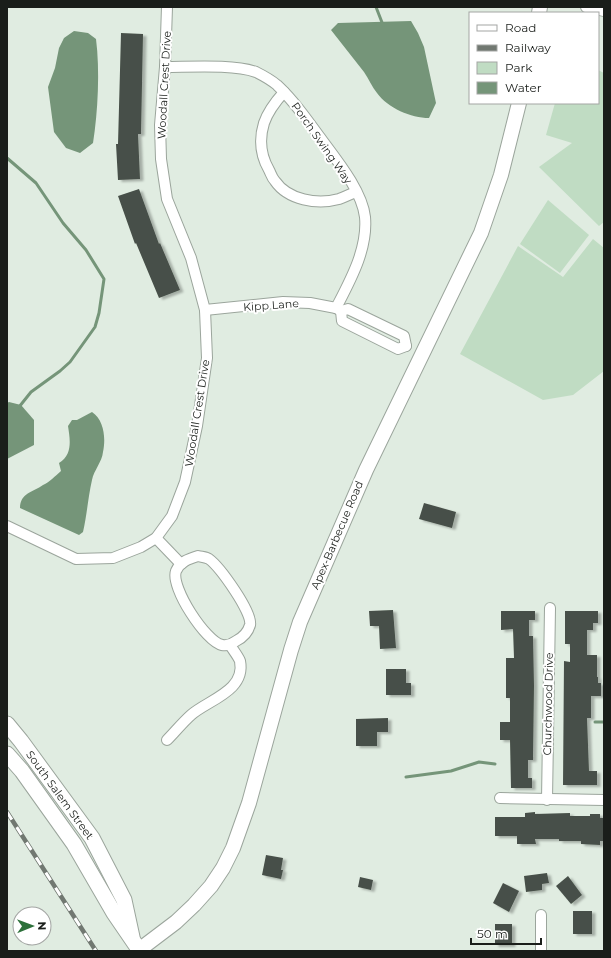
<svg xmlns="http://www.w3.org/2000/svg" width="611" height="958" font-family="Montserrat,sans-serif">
<defs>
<filter id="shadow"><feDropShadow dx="3.5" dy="2" stdDeviation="1" flood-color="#0004"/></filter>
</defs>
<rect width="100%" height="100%" fill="#e0ece1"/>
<g fill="#c0dcc3">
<path d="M598 70 604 73V222L599 226 539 167 572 143 546 135 555 103H598Z"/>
<path d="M548 200 589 235 560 273 520 244Z"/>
<path d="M593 239 604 248V371L573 395 543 400 460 354 518 246 563 277Z"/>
</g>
<g fill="#759579">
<path d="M411 21 418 33 424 47 436 103 429 118C411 118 388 108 377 93 372 87 369 79 364 72 353 58 342 44 331 30L338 23Z"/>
<path d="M74 31 88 33 96 39C100 70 98 112 93 143L80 153 66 148 54 132 48 87 55 68 59 48 64 38Z"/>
<path d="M9 402 21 405 34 420V445L7 459V403Z"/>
<path d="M92 412C104 420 106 438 103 452 102 462 94 470 92 480 88 497 87 515 83 532L79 535 20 508C20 493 33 492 43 485 50 482 55 476 61 471L59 463C73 455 70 439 68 426L72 420H77Z"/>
</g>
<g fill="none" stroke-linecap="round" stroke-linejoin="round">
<g stroke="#759579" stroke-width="3">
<path d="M376 7 383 25"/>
<path d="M7 158 36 183 63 223 86 250 104 279 99 313 95 327 70 362 60 371 31 392 19 407"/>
<path d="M595 722H604"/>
<path d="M406 777 451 771 479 762 495 764"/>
</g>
</g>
<g fill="#475048" filter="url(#shadow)">
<path d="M121 33 143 34 141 134H138L140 179 118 180 116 144H118Z"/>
<path d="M139 189 159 244 160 243 180 290 159 298 136 243 135 244 118 196Z"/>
<path d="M424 503 456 512 452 528 419 519Z"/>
<path d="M393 610 396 648 380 649 379 626H370L369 611Z"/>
<path d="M501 611H535V620H529V636H533L534 686 533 760H528V778H532V788H511L510 740H500V722H510V698H506V658H514L513 629 501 630Z"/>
<path d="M565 611H598V623H593V630H587V655H597V677H598V683H601V696H591V718H587L589 771H597V785H563L564 661 570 662V644H565Z"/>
<path d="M386 669H406V683H411V695H386Z"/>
<path d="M388 718V732H377V746H356V719Z"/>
<path d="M535 812V814L570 813V816H590V814H600V818H604V841H600V845L581 844V841H559V839H535L536 844H517V836H495V817H525V813Z"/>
<path d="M266 855 283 858 281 870H283L281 879 262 875Z"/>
<path d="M547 873 549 883 542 884V890L526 892 524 876Z"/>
<path d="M568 876 582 895 571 904 556 886Z"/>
<path d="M360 877 373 880 371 890 358 887Z"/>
<path d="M503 883 519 891 509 912 493 903Z"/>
<rect x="573" y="911" width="19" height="23"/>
<rect x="495" y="924" width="17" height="21"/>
</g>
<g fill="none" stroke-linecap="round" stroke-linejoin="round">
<g stroke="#9ba59c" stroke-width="12">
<g id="street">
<path d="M586 7 604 11"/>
<path d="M165 67C190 67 234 64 256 72 262 75 271 80 277 85 293 100 306 118 319 136 335 158 362 190 365 217 368 249 350 281 336 308L341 311"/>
<path d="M284 92C276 101 268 111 264 123 259 139 261 156 269 170 271 174 272 178 275 181 288 200 317 205 339 199 345 197 350 194 356 192"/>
<path d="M205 310 283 302 310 303 336 308"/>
<path d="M341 311 342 321 398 349 406 346"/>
<path d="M341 311 348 309 404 336 406 346"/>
<path d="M7 526 76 559 113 558 141 547 156 538 172 516 185 482 197 426 207 358 205 310 191 258 167 199 161 159 160 125 165 67 167 7"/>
<path d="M156 538 181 564"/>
<path d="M198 556C202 557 206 557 209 559 220 567 253 613 250 625 248 632 242 638 236 641 232 644 227 646 222 645 206 642 170 587 176 571 180 562 188 559 198 556Z"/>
<path d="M167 740C175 732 182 723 191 715 208 700 246 691 240 661 238 656 233 650 230 645"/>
<path d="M500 798 604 800"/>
<path d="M547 800 550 608"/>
<path d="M541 951V915"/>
</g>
</g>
<g stroke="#9ba59c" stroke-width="16">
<g id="secondary">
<path d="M539 13 540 7"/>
<path d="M139 950 176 922 194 905 211 886 223 868 233 848 249 803 291 650 300 622 366 470 481 233 501 175 519 103"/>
</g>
</g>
<g stroke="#9ba59c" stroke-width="17">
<g id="primary">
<path d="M7 724 21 741 92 838 124 900 132 937"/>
<path d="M7 754 22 771 74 844 114 913 140 951"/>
</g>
</g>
<use href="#street" stroke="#fff" stroke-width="10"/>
<use href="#secondary" stroke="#fff" stroke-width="14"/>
<use href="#primary" stroke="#fff" stroke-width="15"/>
<g stroke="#717871" stroke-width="4.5">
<path id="rail" d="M7 812 96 951"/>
</g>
<use href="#rail" stroke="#fff" stroke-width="3" stroke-dasharray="9" stroke-linecap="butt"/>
</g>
<g text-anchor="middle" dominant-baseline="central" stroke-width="4" stroke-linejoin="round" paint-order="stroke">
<g font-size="11" fill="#1a1e1a" stroke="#fff">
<text transform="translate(164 85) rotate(-87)">Woodall Crest Drive</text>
<text transform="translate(322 143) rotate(55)">Porch Swing Way</text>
<text transform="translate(271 305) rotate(-4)">Kipp Lane</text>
<text transform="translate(197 413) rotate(-81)">Woodall Crest Drive</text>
<text transform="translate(337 535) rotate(-67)">Apex-Barbecue Road</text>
<text transform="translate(548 704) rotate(-89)">Churchwood Drive</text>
<text transform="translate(60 795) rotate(54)">South Salem Street</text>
</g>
</g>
<rect width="611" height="958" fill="none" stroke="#1a1e1a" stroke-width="16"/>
<rect x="469" y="12" width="130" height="92" fill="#ffffff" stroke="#a3a5a3"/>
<rect x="477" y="25" width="20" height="6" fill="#ffffff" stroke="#a3a5a3"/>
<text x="505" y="32" font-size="12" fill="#1a1e1a">Road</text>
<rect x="477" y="45" width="20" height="6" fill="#717871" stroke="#a3a5a3"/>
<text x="505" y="52" font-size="12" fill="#1a1e1a">Railway</text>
<rect x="477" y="62" width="20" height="12" fill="#c0dcc3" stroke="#a3a5a3"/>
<text x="505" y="72" font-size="12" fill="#1a1e1a">Park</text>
<rect x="477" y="82" width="20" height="12" fill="#759579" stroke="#a3a5a3"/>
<text x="505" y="92" font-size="12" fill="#1a1e1a">Water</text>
<g transform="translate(32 926) rotate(89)"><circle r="19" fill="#ffffff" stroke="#a3a5a3"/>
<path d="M0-3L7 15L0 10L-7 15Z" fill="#2c703a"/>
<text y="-6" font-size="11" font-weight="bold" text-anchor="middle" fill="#1a1e1a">N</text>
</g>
<path d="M471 938v6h70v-6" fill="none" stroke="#1a1e1a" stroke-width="2"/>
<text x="477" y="938" font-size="12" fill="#1a1e1a" stroke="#ffffff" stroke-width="3" paint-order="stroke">50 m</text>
</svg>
